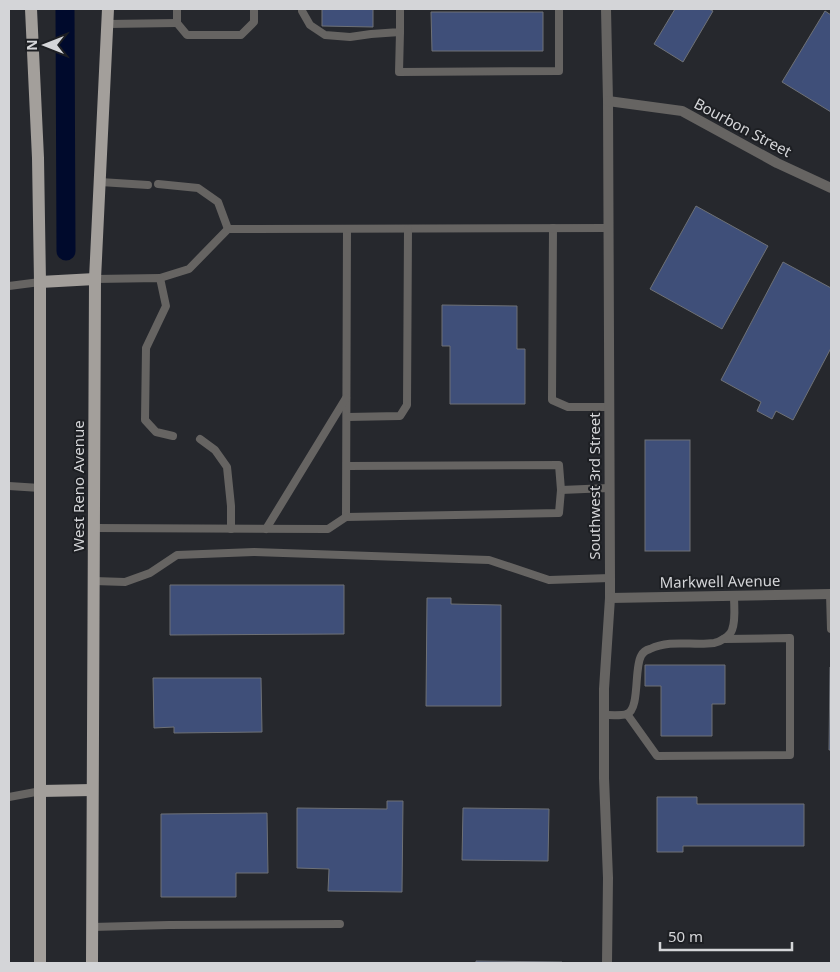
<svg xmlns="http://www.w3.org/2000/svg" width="840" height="972" font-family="'Noto Sans',sans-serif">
<rect width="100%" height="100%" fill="#26282d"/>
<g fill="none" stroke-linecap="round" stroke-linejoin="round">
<path stroke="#000a2c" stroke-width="19" d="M65 9 66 251"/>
</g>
<g fill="#3f4f79" stroke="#6e7176">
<path d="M322 9H373V27L322 26Z"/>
<path d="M675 9H709L713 11 683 62 654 44Z"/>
<path d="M825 11 831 15V112L782 82Z"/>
<path d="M431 12H543V51H432Z"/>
<path d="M696 206 768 246 722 329 650 289Z"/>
<path d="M783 262 831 288V348L793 420 776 411 772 419 757 411 761 402 721 380Z"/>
<path d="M442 305 517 306V349H525V404H450V346H442Z"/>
<rect x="645" y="440" width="45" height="111"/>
<path d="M170 585H344V634L170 635Z"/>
<path d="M427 598H451V604L501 605V706H426Z"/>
<path d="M645 665H725V704H712V736H661V686H645Z"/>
<path d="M830 667H831V750H829Z"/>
<path d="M153 678H261L262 732 174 733V727L154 728Z"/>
<path d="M657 797H697V804H804V846H683V852H657Z"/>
<path d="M387 801H403L402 892 328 891 329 869 297 868V808L387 809Z"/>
<path d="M463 808 549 809 548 861 462 860Z"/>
<path d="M267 813 268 873H236V897H161V814Z"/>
<path d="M476 961 562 962V963H476Z"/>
</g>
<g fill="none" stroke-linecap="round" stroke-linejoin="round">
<g stroke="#666462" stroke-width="8">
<path d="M177 9V23L187 35H241L254 22V9"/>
<path d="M302 9V11L310 25 325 35 350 37 371 34 400 32V9"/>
<path d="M108 24 177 23"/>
<path d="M400 32 399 72 559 71V9"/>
<path d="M100 182 148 185"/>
<path d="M158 184 198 188 218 202 228 229"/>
<path d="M553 228 552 400 568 407H609"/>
<path d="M347 229 346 517 559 513 561 490 559 465 347 466"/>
<path d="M160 278 189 269 228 229 608 228"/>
<path d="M95 279 160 278 166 306 146 348 145 420 156 432 173 436"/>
<path d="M9 286 40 282"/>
<path d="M347 417 400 416 407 405 408 229"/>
<path d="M200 439 215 450 227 467 231 506V529"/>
<path d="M9 486 40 488"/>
<path d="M561 490 609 488"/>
<path d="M94 528 328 529 346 517"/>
<path d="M266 529 346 398"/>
<path d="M94 581 125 582 150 573 177 555 254 552 489 560 549 580 610 578"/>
<path d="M830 594 831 629"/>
<path d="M627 714 657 756 790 755V638L724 639"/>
<path d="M604 715C609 715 622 716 627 714 640 709 634 668 641 656 643 652 646 650 650 649 671 639 692 646 714 643 720 642 730 636 732 630 736 620 734 607 734 596"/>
<path d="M9 797 41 791"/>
<path d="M92 927 169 925 340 924"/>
</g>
<g stroke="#666462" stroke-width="10">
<path d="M606 9 608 101 610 578V598L604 689V778L608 878 607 963"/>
<path d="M608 101 682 111 777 163 831 188"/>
<path d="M610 598 831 594"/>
</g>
<g stroke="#a39f9b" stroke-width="12">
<path d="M31 9 38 158 40 282V963"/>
<path d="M40 282 95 279"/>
<path d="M41 791 92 790"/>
<path d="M92 963 95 279 108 9"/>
</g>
</g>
<g text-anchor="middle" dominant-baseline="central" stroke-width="4" stroke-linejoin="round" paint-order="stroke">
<g font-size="15" fill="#d4d5d8" stroke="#1d1f23">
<text transform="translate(743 127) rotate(28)">Bourbon Street</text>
<text transform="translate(78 486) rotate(-90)">West Reno Avenue</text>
<text transform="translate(594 486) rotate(-90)">Southwest 3rd Street</text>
<text transform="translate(720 581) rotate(-1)">Markwell Avenue</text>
</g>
</g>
<rect width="840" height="972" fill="none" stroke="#d4d5d8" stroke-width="20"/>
<g transform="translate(45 45) rotate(270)" stroke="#1d1f23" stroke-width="4" paint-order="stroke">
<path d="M0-4L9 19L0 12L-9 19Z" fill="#d4d5d8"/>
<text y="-8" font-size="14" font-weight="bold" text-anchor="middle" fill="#d4d5d8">N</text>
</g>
<path d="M660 942v8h132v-8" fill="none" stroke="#d4d5d8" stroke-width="2.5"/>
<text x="668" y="942" font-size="15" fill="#d4d5d8" stroke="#1d1f23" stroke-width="4" paint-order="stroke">50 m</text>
</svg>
